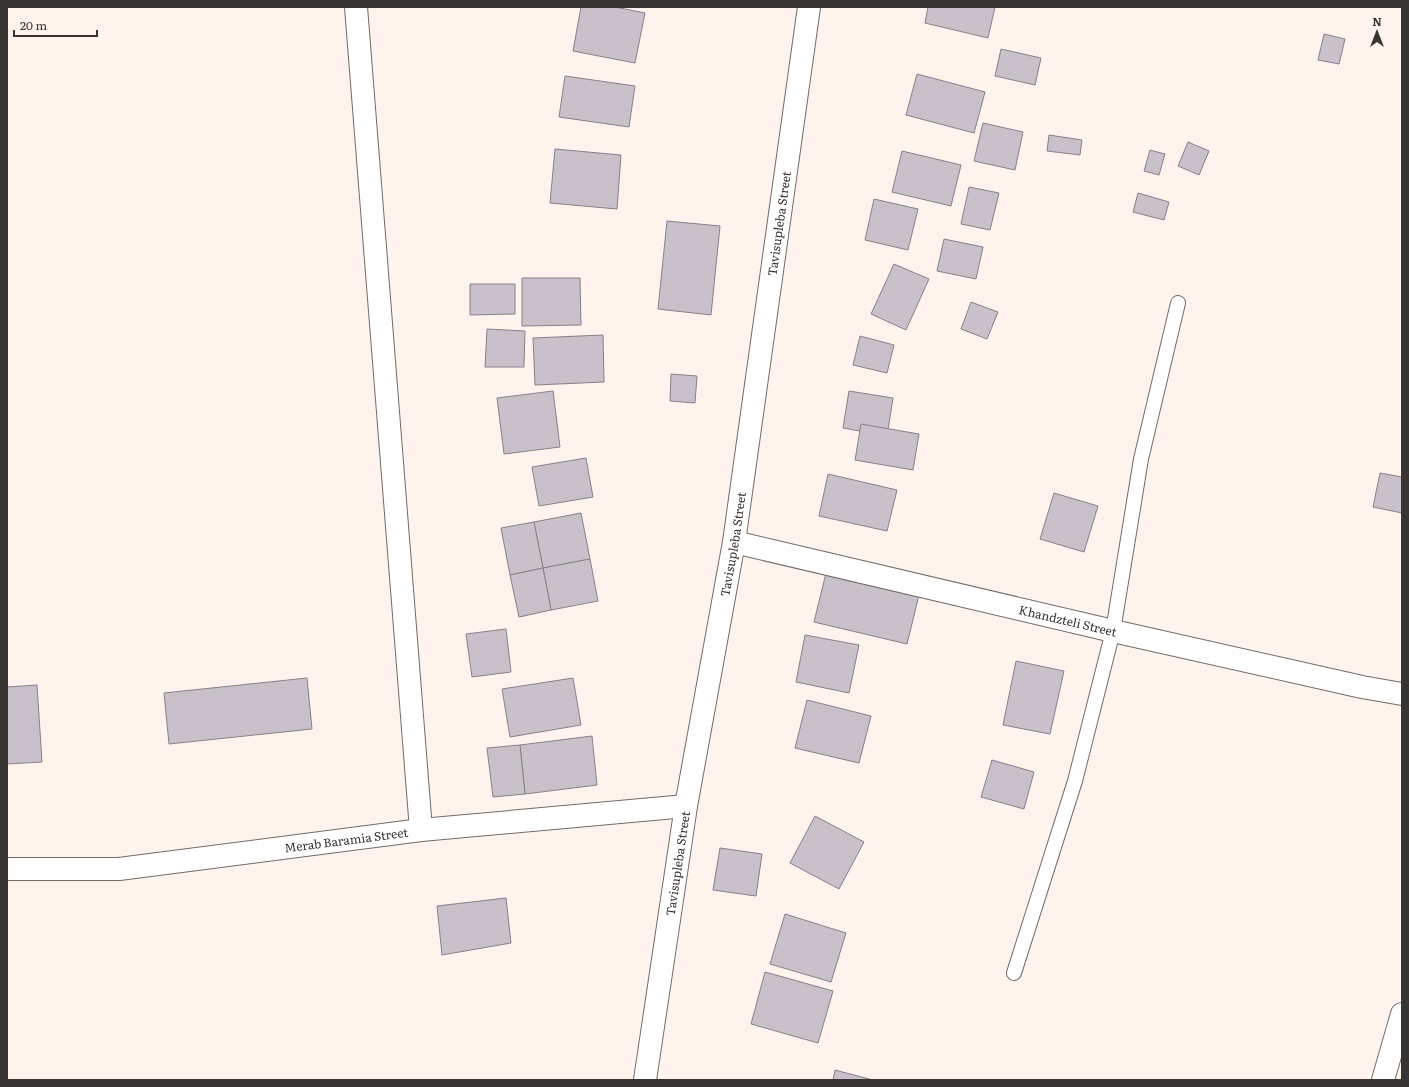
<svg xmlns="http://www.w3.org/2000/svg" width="1409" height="1087" font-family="Literata,serif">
<rect width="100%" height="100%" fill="#fef3ed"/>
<g fill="#c9c1c9" stroke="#878088">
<path d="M581 7H615L645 13 635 63 573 51Z"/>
<path d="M928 7H995L988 38 925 23Z"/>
<path d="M1324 34 1345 39 1339 64 1318 60Z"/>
<path d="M1001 49 1041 58 1035 85 995 76Z"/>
<path d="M917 74 985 92 974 133 906 115Z"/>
<path d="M565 76 635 86 629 127 559 117Z"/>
<path d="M983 123 1023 132 1015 170 974 161Z"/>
<path d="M1049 135 1082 140 1080 155 1047 151Z"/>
<path d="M1188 142 1209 151 1199 175 1178 166Z"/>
<path d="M555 149 621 155 617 209 550 203Z"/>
<path d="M1150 150 1165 154 1159 175 1144 171Z"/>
<path d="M902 151 961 165 951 206 892 192Z"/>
<path d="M969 187 999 193 990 230 961 224Z"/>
<path d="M1138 193 1169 202 1164 220 1133 212Z"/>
<path d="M874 199 918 209 908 250 865 240Z"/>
<path d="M667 221 720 226 711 315 658 309Z"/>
<path d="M944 239 983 247 976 279 937 271Z"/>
<path d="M894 264 929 279 906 330 871 314Z"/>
<path d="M522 278H580L581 325 522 326Z"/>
<path d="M470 284H515V314L470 315Z"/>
<path d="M971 302 998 312 987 339 961 329Z"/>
<path d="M487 329 525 331 524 367H485Z"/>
<path d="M603 335 604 382 535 385 533 338Z"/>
<path d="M860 336 894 345 887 373 853 365Z"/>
<path d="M671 374 697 376 695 403 670 401Z"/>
<path d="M553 391 560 447 504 454 497 398Z"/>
<path d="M849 391 893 398 887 436 843 428Z"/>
<path d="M861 424 919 434 913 470 855 460Z"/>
<path d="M586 458 593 497 539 506 532 467Z"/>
<path d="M1380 473 1402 477V513L1373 507Z"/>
<path d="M828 474 897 490 887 531 819 516Z"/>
<path d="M1054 493 1098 506 1084 552 1040 539Z"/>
<path d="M581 513 590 559 543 568 534 522Z"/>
<path d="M534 522 543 568 510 575 501 528Z"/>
<path d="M590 559 598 601 551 610 543 568Z"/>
<path d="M543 568 551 610 519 617 510 575Z"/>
<path d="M826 573 919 595 907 644 814 622Z"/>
<path d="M506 629 511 672 472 677 466 634Z"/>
<path d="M805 635 859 645 849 693 796 682Z"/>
<path d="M1016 661 1064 671 1050 734 1003 725Z"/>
<path d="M307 678 312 729 169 744 164 693Z"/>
<path d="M573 678 581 725 510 737 502 689Z"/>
<path d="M37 685 42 762 7 764V687Z"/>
<path d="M807 700 871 716 859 763 795 748Z"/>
<path d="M592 736 597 785 525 794 520 745Z"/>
<path d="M520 745 525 794 493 797 487 748Z"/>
<path d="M992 760 1034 772 1024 809 981 797Z"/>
<path d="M815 816 864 842 839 889 790 863Z"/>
<path d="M720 848 762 854 756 896 713 890Z"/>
<path d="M506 898 511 943 442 955 437 906Z"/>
<path d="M785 914 846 933 831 982 770 964Z"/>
<path d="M765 972 833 991 818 1043 751 1024Z"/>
<path d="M835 1070 873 1080H833Z"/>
</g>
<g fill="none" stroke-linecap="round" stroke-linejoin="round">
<g stroke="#746b65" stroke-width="16">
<path id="lane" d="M1014 973 1075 781 1113 631 1141 459 1178 303"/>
</g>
<g stroke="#746b65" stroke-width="24">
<g id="street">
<path d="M356 7 421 830"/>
<path id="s1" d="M734 542 1113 631 1362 687 1402 694"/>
<path d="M1383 1080 1402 1014"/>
</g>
</g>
<g stroke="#746b65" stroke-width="24">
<g id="secondary">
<path id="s2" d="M7 869H119L421 830 686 806"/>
<path id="s3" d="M645 1080 686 806 734 542 809 7"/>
</g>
</g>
<use href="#lane" stroke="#fff" stroke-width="14"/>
<use href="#street" stroke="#fff" stroke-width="22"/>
<use href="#secondary" stroke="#fff" stroke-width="22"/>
</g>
<g text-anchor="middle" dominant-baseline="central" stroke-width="3" stroke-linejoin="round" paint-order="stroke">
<g font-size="12" fill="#383431" stroke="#fef3ed">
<text stroke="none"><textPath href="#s3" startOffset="867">Tavisupleba Street</textPath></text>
<text stroke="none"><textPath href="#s3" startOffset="543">Tavisupleba Street</textPath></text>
<text stroke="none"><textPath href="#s1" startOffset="343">Khandzteli Street</textPath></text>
<text stroke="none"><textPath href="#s2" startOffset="341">Merab Baramia Street</textPath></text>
<text stroke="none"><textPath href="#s3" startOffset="219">Tavisupleba Street</textPath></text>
</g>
</g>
<rect width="1409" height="1087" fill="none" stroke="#383431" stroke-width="16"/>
<g transform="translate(1377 32)" stroke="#fef3ed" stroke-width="3" paint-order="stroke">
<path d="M0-3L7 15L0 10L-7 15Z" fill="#383431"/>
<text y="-6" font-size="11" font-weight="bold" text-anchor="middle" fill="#383431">N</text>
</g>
<path d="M14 30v6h83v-6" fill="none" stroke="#383431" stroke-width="2"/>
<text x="20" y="30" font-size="12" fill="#383431" stroke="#fef3ed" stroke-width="3" paint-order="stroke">20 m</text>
</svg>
